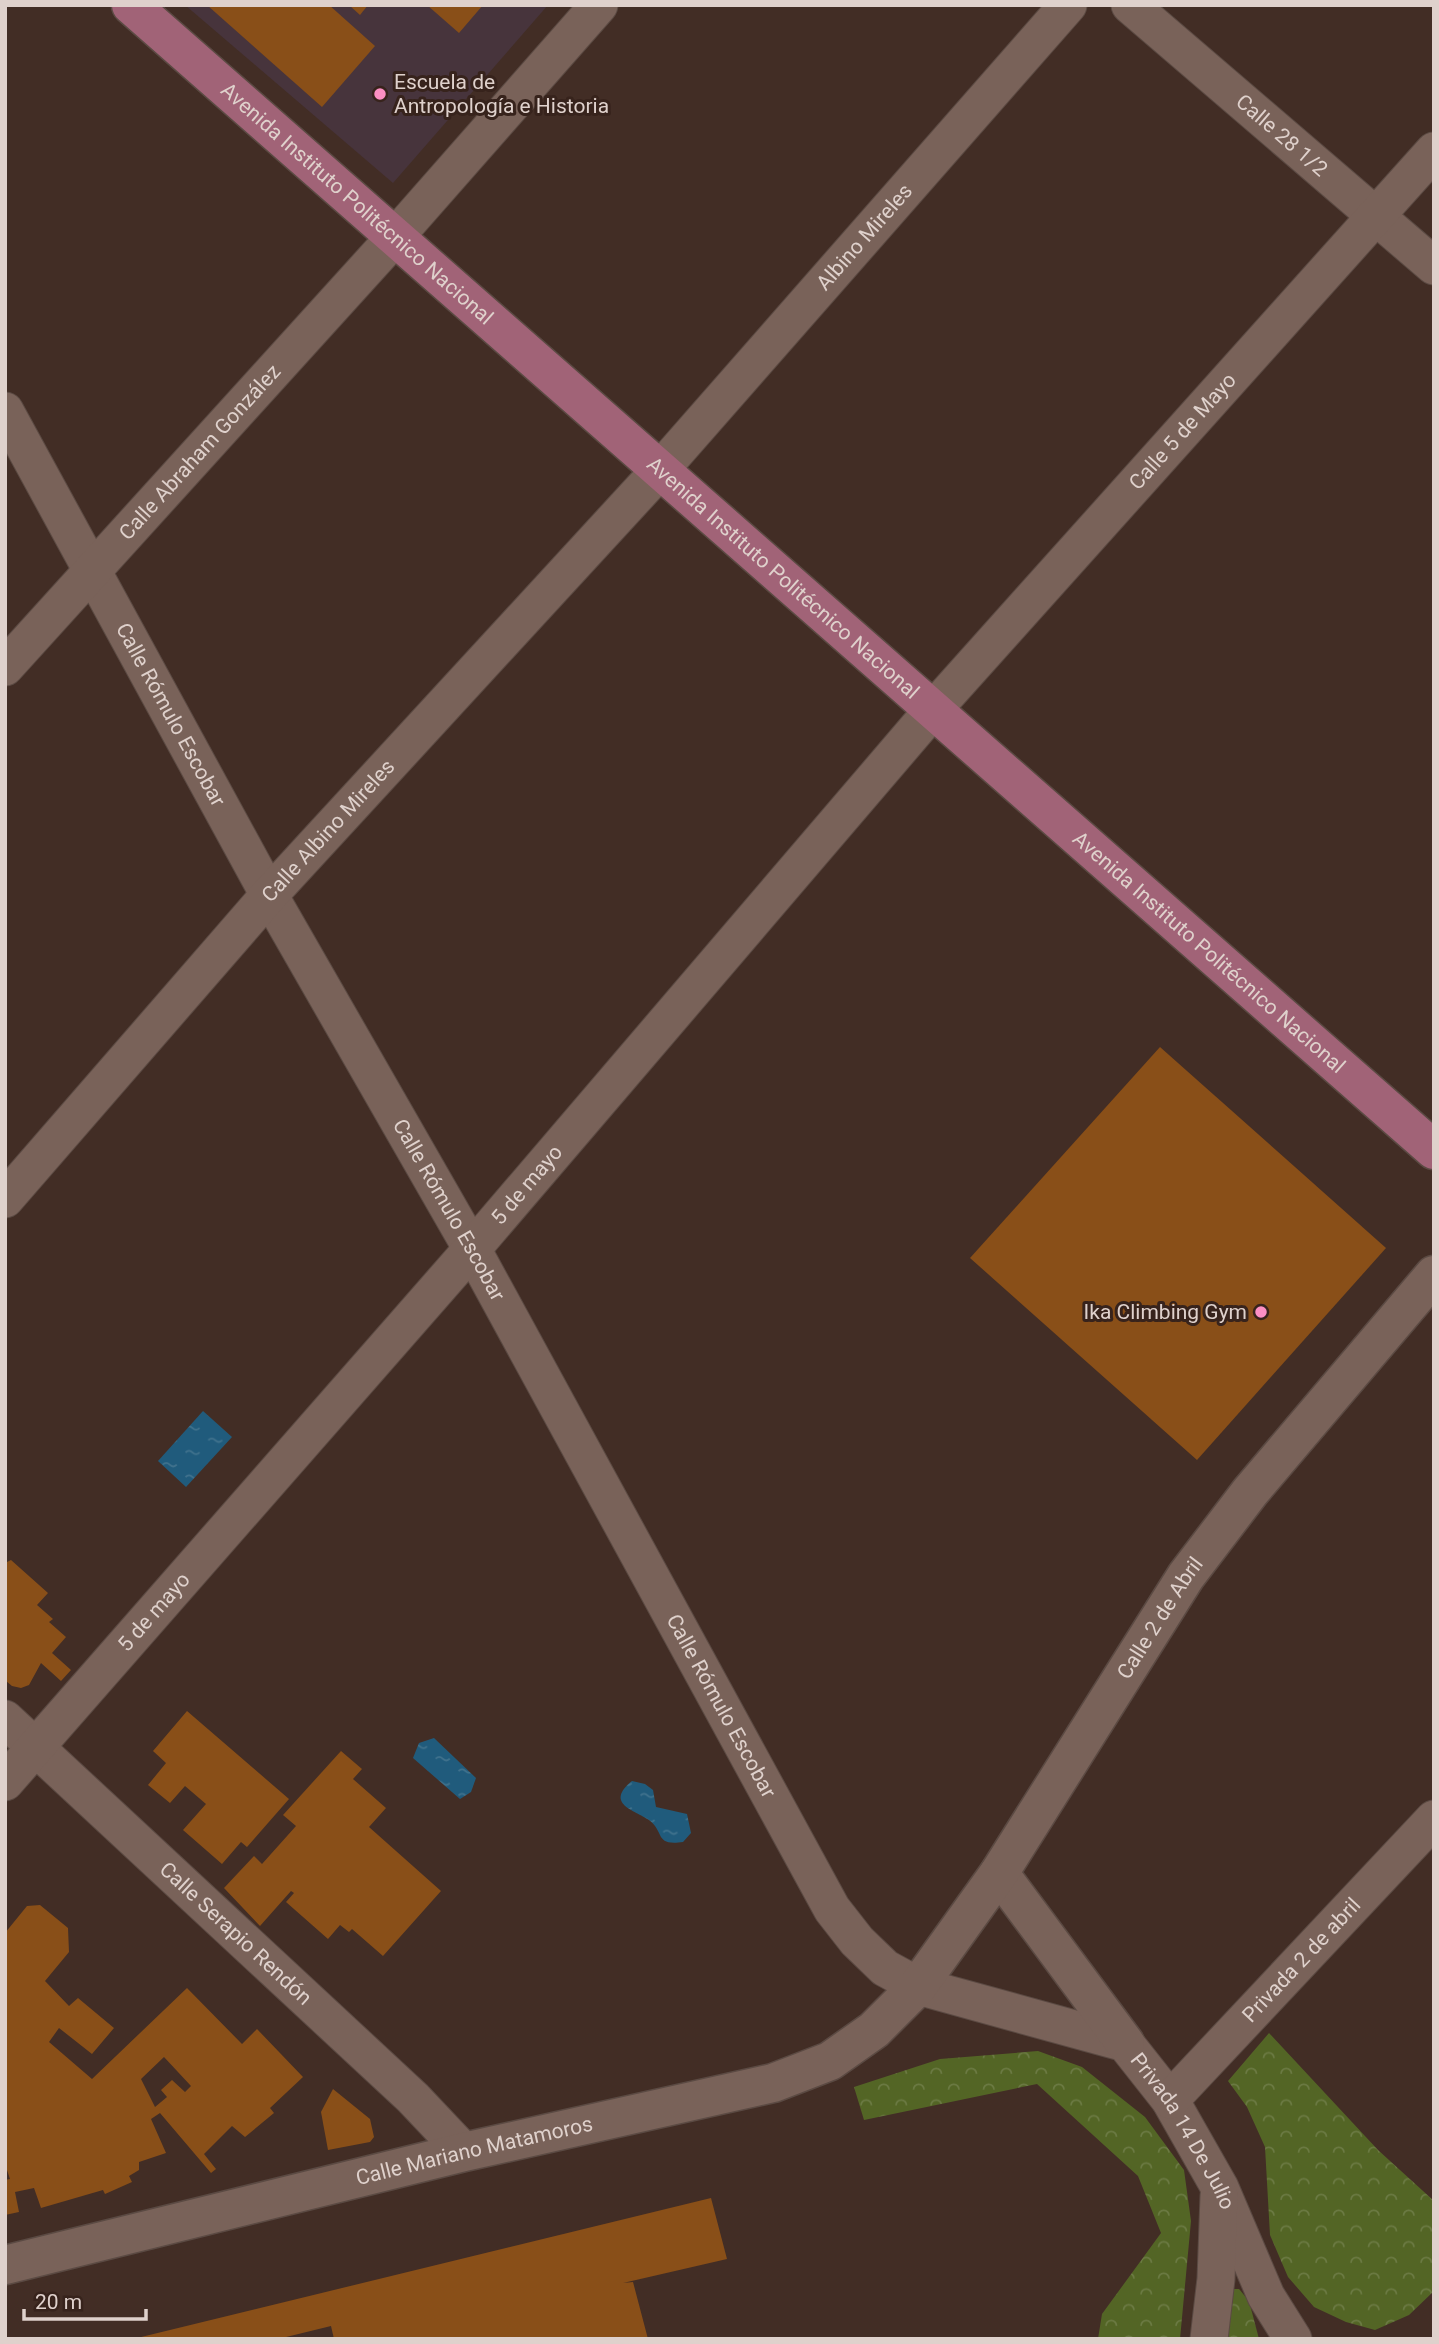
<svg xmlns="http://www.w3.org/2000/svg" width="1439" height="2344" font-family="Roboto,sans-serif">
<defs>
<pattern id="park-crowns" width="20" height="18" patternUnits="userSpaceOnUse" patternTransform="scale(1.75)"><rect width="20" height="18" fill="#536525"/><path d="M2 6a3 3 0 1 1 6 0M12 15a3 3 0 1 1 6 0" fill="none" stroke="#6b7a43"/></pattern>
<pattern id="water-ripples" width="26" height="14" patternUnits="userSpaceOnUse" patternTransform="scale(1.75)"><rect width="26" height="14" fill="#205b7c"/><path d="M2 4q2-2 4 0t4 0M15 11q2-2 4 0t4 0" fill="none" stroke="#40728d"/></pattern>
</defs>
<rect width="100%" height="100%" fill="#422d25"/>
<path fill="#47343c" d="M185 5H548L393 183Z"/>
<g fill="url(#park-crowns)">
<path d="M1269 2033 1378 2150 1434 2201V2291L1409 2315 1375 2330 1346 2322 1314 2307 1288 2277 1270 2235 1265 2147 1247 2107 1228 2081Z"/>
<path d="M1038 2051 1082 2067 1145 2117 1184 2170 1191 2221 1180 2339H1098L1102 2314 1161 2233 1138 2176 1037 2084 864 2120 854 2087 940 2059Z"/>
<path d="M1231 2289H1239L1249 2301 1259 2339H1225Z"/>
</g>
<g fill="url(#water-ripples)">
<path d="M203 1411 232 1437 186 1487 158 1461Z"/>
<path d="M434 1738 476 1778 471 1792 460 1799 413 1758 419 1743Z"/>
<path d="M632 1781 645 1784 653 1790 656 1807 687 1814 691 1833 683 1842C654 1846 665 1832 649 1820 635 1810 604 1804 632 1781Z"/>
</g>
<g fill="#894f18" fill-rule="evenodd">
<path d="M207 5H329L375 46 322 107Z"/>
<path d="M349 5H368L360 15Z"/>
<path d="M427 5H483L459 33Z"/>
<path d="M1160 1047 1386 1248 1197 1460 970 1258Z"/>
<path d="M11 1560 48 1593 37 1605 53 1619 49 1622 66 1637 52 1653 71 1670 61 1681 41 1663 29 1685 21 1688 12 1686 6 1681 5 1563Z"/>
<path d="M187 1711 289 1799 247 1847 241 1842 222 1864 183 1830 206 1804 185 1786 170 1803 148 1785 166 1763 153 1751Z"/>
<path d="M341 1751 362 1769 353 1779 386 1808 369 1827 441 1891 383 1956 352 1929 349 1932 340 1925 328 1939 286 1902 294 1893 291 1891 260 1926 224 1888 254 1856 262 1864 296 1826 283 1815Z"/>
<path d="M40 1905 68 1928 69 1952 45 1981 69 2006 78 1998 114 2028 92 2054 59 2028 49 2042 92 2079 187 1988 242 2044 257 2029 303 2077 270 2108 274 2113 245 2137 232 2126 204 2154 216 2169 211 2173 160 2113 151 2119 166 2153 139 2162V2170L129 2176 132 2182 105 2194 103 2190 41 2208 34 2188 15 2192 19 2212 5 2215V2180L10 2179 5 2164V1933L27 1906ZM164 2057 191 2086 185 2092 172 2080 161 2090 167 2097 155 2107 141 2079Z"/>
<path d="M333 2089 370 2119 374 2137 370 2142 328 2150 321 2112Z"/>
<path d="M711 2198 727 2259 623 2283 633 2282 648 2339H334L331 2326 278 2339H133Z"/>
</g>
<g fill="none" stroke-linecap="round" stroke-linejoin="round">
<g stroke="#5b4a43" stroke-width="39">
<g id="street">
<path id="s1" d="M1130 5 1434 266"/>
<path id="s2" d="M5 411 269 895 472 1249 832 1909 857 1941 885 1968 918 1986 1125 2043 1170 2100 1220 2188 1266 2296 1293 2339"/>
<path id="s3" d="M5 667 395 237 599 5"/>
<path id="s4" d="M5 1199 269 895 660 470 1068 5"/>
<path id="s5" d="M5 1719 413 2098 464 2152"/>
<path id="s6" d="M5 1782 472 1249 932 711 1434 151"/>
<path id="s7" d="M1170 2100 1434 1819"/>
<path d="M1209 2339 1216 2279 1219 2196"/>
</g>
</g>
<g stroke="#5b4a43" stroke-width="41">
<g id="secondary">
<path d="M999 1873 1125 2043"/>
<path id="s8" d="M5 2265 464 2152 773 2083 830 2061 874 2030 918 1986 999 1873 1186 1576 1250 1492 1434 1275"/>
</g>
</g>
<g stroke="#5b4a43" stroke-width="41">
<g id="primary">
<path id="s9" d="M131 5 1434 1150"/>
</g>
</g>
<use href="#street" stroke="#796259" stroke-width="37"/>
<use href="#secondary" stroke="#796259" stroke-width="38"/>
<use href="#primary" stroke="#a16377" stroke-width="38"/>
</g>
<g fill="#fc8fc3" stroke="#37231c" stroke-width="2.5">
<circle cx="380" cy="94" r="7"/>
<circle cx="1261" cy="1312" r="7"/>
</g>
<g text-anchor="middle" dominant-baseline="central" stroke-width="6" stroke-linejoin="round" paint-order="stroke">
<g font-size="21" fill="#dfd1cc" stroke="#37231c" text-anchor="start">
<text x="394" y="82">Escuela de<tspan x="394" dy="24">Antropología e Historia</tspan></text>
<text x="1247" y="1312" text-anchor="end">Ika Climbing Gym</text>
</g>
<g font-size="21" fill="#dfd1cc" stroke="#37231c">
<text stroke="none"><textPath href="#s1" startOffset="200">Calle 28 1/2</textPath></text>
<text stroke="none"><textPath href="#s9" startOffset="301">Avenida Instituto Politécnico Nacional</textPath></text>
<text stroke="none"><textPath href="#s4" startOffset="1290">Albino Mireles</textPath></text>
<text stroke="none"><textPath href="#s6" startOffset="1792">Calle 5 de Mayo</textPath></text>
<text stroke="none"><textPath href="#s3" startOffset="290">Calle Abraham González</textPath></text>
<text stroke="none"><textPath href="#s9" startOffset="868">Avenida Instituto Politécnico Nacional</textPath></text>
<text stroke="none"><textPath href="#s2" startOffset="346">Calle Rómulo Escobar</textPath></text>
<text stroke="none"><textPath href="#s4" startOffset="490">Calle Albino Mireles</textPath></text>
<text stroke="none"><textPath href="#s9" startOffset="1435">Avenida Instituto Politécnico Nacional</textPath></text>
<text stroke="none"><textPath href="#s6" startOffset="793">5 de mayo</textPath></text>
<text stroke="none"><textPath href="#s2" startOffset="914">Calle Rómulo Escobar</textPath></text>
<text stroke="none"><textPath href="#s6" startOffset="226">5 de mayo</textPath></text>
<text stroke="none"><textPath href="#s8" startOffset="1407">Calle 2 de Abril</textPath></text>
<text stroke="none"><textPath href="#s2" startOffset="1480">Calle Rómulo Escobar</textPath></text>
<text stroke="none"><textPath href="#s5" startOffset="315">Calle Serapio Rendón</textPath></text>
<text stroke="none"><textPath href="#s7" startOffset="192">Privada 2 de abril</textPath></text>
<text stroke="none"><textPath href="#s2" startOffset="2149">Privada 14 De Julio</textPath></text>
<text stroke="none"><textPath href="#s8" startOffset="483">Calle Mariano Matamoros</textPath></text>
</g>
</g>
<rect width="1439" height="2344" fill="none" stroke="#dfd1cc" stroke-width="14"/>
<path d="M24 2309v10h122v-10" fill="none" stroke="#dfd1cc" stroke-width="3.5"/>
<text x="35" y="2309" font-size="21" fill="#dfd1cc" stroke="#37231c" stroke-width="5" paint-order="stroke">20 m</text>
</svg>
